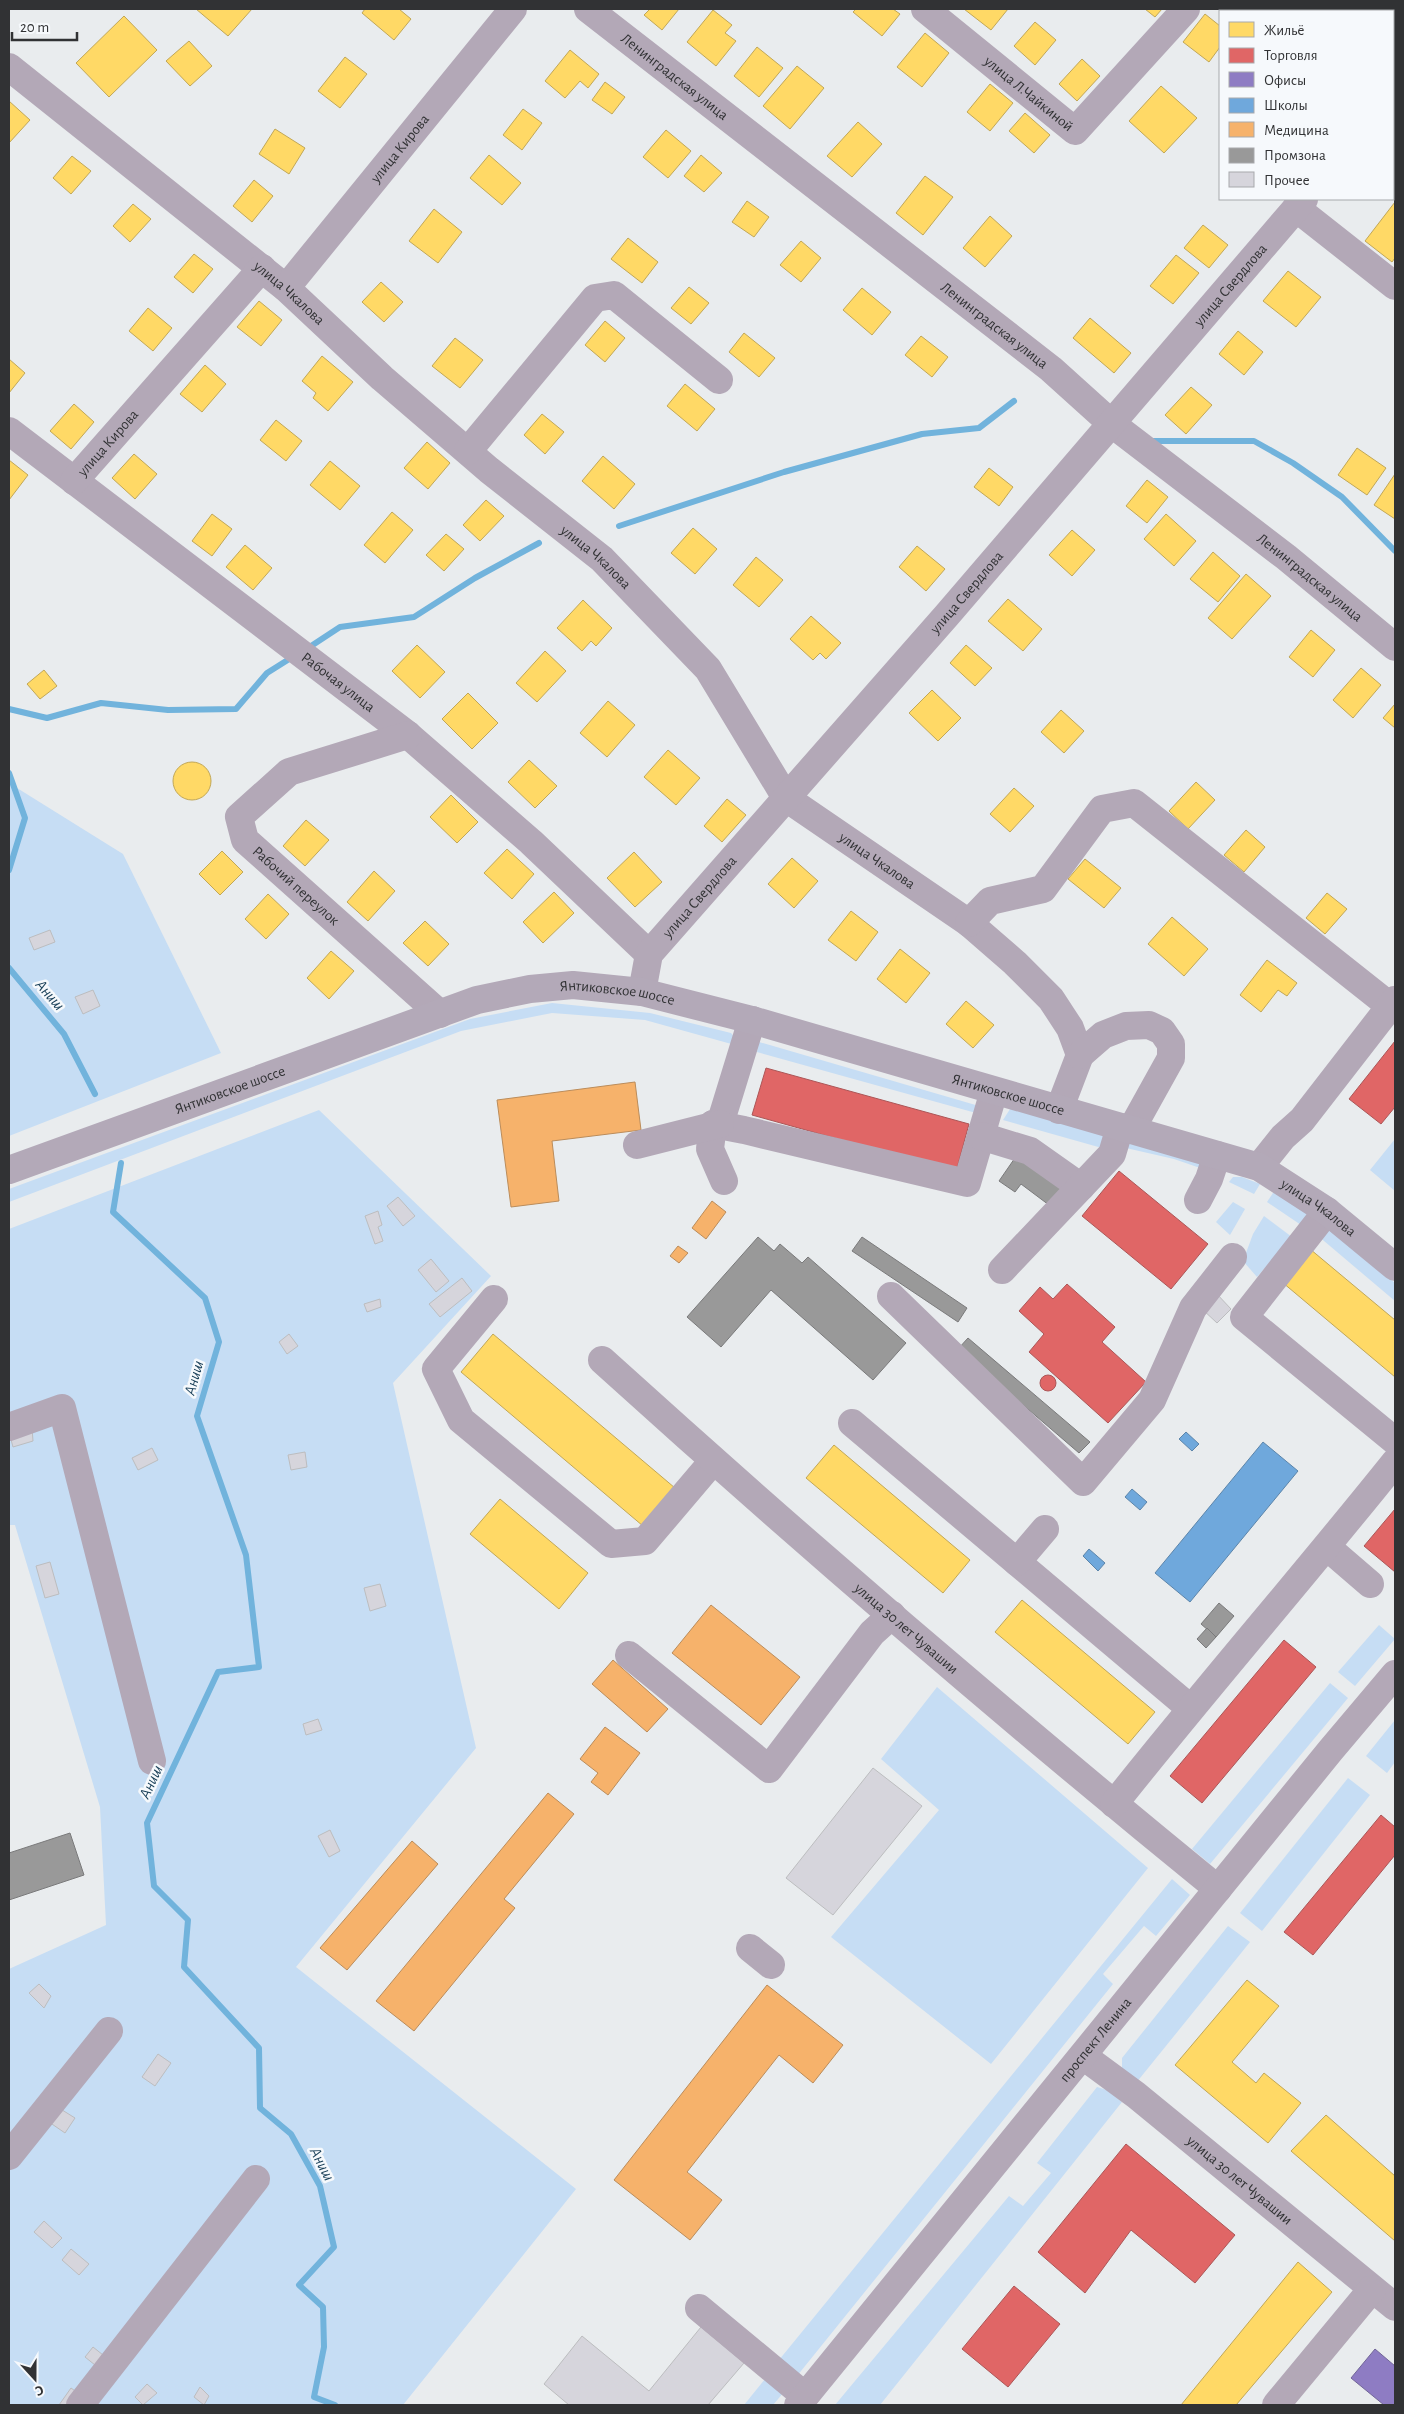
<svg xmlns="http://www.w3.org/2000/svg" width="1404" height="2414" font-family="'Alegreya Sans',sans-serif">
<rect width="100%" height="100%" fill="#e9ecee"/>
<g fill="#c6ddf4">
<path d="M9 783 123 854 221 1053 9 1136Z"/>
<path d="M552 1003 650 1013 731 1033 736 1039 735 1045 645 1020 552 1013 461 1031 9 1202V1189L470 1019Z"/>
<path d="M759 1042 979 1106 976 1113 757 1052Z"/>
<path d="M1012 1106 1109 1137V1150L1003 1120Z"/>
<path d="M319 1110 491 1276 393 1383 476 1748 296 1967 576 2189 403 2405H9V1969L106 1925 100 1807 15 1525H9V1229Z"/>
<path d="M1395 1139V1191L1370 1170Z"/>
<path d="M1127 1140 1205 1165 1203 1169 1174 1159 1126 1148Z"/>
<path d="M1233 1177H1242L1260 1184 1254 1194 1229 1182Z"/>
<path d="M1275 1190 1311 1216 1304 1227 1267 1202Z"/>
<path d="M1233 1202 1245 1209 1230 1235 1216 1222Z"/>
<path d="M1264 1216 1292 1237 1257 1277 1243 1261 1253 1234Z"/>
<path d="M1325 1226 1395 1283V1301L1317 1235Z"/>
<path d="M1379 1625 1395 1639 1355 1686 1338 1672Z"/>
<path d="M1330 1683 1348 1698 1210 1864 1192 1849Z"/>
<path d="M937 1687 1148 1868 991 2064 831 1937 939 1810 881 1759Z"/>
<path d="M1395 1720V1762L1387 1773 1366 1756Z"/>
<path d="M1348 1778 1370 1795 1262 1931 1240 1913Z"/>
<path d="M1172 1879 1190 1895 1156 1936 1144 1926 1103 1974 1113 1984 797 2376 779 2360Z"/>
<path d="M1228 1926 1250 1942 1136 2083 1122 2072V2058Z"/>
<path d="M1097 2087 1107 2090 1122 2102 880 2405H835L1009 2196 1023 2206 1051 2173 1037 2163Z"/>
<path d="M765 2379 784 2392 773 2405H744Z"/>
</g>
<g fill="#ffd966" stroke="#c1a757">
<path d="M196 9H252L228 36Z"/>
<path d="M365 9H399L411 19 394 40 362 13Z"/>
<path d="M650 9H679L662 30 644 15Z"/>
<path d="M856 9H893L900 14 882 36 853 12Z"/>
<path d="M964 9H1008L991 30Z"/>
<path d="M1145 9H1162L1155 17Z"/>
<path d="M1383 9H1395V19L1393 17V11Z"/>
<path d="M713 10 732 25 725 33 736 41 716 66 687 42Z"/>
<path d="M1205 14 1220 26V47L1209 62 1183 42Z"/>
<path d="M124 16 157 50 109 97 76 63Z"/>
<path d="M1035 22 1056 40 1035 65 1014 46Z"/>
<path d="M925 33 949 53 922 87 897 67Z"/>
<path d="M189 41 212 66 190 86 166 61Z"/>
<path d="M757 47 783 68 759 97 734 76Z"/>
<path d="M570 50 599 74 588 88 580 81 565 98 545 81Z"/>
<path d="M345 57 367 74 340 108 318 91Z"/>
<path d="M1082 59 1100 76 1077 101 1059 84Z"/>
<path d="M797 66 824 88 790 129 763 106Z"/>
<path d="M605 82 625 97 612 114 592 100Z"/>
<path d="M990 84 1013 103 990 131 967 112Z"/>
<path d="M1161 86 1197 118 1164 153 1129 121Z"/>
<path d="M9 101 30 120 9 143Z"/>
<path d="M523 109 542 123 522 150 503 135Z"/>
<path d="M1025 113 1050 135 1034 153 1009 131Z"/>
<path d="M858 122 882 144 852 177 827 156Z"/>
<path d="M275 129 305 148 289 174 259 154Z"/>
<path d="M666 130 691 151 668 178 643 157Z"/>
<path d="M489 155 521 183 502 205 470 178Z"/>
<path d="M701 155 722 173 704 192 684 176Z"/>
<path d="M72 156 91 171 71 194 53 178Z"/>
<path d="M925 176 953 197 923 235 896 213Z"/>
<path d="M254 180 273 196 252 222 233 206Z"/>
<path d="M747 201 769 217 754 237 732 222Z"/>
<path d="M1395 202V258L1392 262 1365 241Z"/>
<path d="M133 204 151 219 130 242 113 226Z"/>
<path d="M434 209 462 232 438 263 409 241Z"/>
<path d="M990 216 1012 236 985 267 963 248Z"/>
<path d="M1203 225 1228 245 1209 268 1184 248Z"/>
<path d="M628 238 658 262 642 283 611 259Z"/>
<path d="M801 241 821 258 801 282 780 265Z"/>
<path d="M194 254 213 269 193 293 174 277Z"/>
<path d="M1176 255 1199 273 1173 304 1150 286Z"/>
<path d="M1288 271 1321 297 1296 327 1263 301Z"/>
<path d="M381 282 403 302 384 322 362 302Z"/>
<path d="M689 287 709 303 691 324 671 308Z"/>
<path d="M862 288 891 312 872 335 843 310Z"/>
<path d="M259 301 282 320 261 346 237 327Z"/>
<path d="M148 308 172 328 153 351 129 331Z"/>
<path d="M1090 318 1131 353 1114 373 1073 338Z"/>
<path d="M605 321 625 338 605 362 585 345Z"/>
<path d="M1238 331 1263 352 1244 375 1219 354Z"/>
<path d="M744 333 775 358 759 377 729 352Z"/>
<path d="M921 336 948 357 932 377 905 355Z"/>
<path d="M455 338 483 360 460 388 432 366Z"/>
<path d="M322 356 353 382 328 411 313 398 316 393 302 381Z"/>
<path d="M9 359 25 373 9 393Z"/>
<path d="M205 365 226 384 202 412 180 394Z"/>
<path d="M685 384 715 409 697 431 667 406Z"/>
<path d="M1191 387 1212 405 1186 434 1165 415Z"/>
<path d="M74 404 94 422 71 449 50 431Z"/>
<path d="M542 414 564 432 545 454 524 435Z"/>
<path d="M276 420 302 441 286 461 260 440Z"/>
<path d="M427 442 450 463 428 489 404 468Z"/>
<path d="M1357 448 1386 468 1367 495 1338 475Z"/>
<path d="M134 454 157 474 135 499 112 478Z"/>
<path d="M603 456 635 484 614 509 582 481Z"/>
<path d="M9 460 28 475 9 500Z"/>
<path d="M330 461 360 486 340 510 310 485Z"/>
<path d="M989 468 1013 487 999 506 974 487Z"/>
<path d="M1395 474V519L1374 505Z"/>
<path d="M1147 480 1168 497 1147 523 1126 506Z"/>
<path d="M486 500 504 516 480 541 463 525Z"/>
<path d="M392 512 413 530 385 563 364 545Z"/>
<path d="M212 514 232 529 212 556 192 541Z"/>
<path d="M1166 514 1196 541 1174 566 1144 539Z"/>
<path d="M693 528 717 549 695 574 671 553Z"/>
<path d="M1072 530 1095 550 1072 576 1049 555Z"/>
<path d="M446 534 464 549 444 571 426 555Z"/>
<path d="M245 545 272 568 253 590 226 567Z"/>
<path d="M917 546 945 569 926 591 899 567Z"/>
<path d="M1213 552 1240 576 1218 602 1190 579Z"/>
<path d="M756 557 783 580 759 607 733 585Z"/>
<path d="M1246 574 1271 596 1232 639 1208 618Z"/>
<path d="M1008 599 1042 629 1023 651 988 621Z"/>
<path d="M583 600 612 628 596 646 591 641 582 651 557 628Z"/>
<path d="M811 616 841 643 826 659 820 653 813 660 790 639Z"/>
<path d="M1311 630 1335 650 1313 677 1289 657Z"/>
<path d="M417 645 445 672 420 698 392 671Z"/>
<path d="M966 645 992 668 975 686 950 663Z"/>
<path d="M545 651 566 671 537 702 516 683Z"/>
<path d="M1361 668 1381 685 1353 718 1333 700Z"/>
<path d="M44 670 57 686 40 699 27 684Z"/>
<path d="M932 690 961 718 938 741 909 713Z"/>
<path d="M468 693 498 723 472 749 442 719Z"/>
<path d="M608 701 635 725 607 757 580 733Z"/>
<path d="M1395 704V728L1383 718Z"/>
<path d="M1061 710 1084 731 1064 753 1041 732Z"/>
<path d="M668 750 700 778 676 805 644 777Z"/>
<path d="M529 760 557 786 535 808 508 782Z"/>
<circle cx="192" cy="781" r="19"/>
<path d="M1196 782 1215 800 1188 829 1169 811Z"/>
<path d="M1014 788 1034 806 1010 832 990 814Z"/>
<path d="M451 795 478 822 457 843 430 817Z"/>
<path d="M727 799 746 815 722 842 704 826Z"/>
<path d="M306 820 329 840 305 866 283 846Z"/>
<path d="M1246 830 1265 847 1244 872 1224 855Z"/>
<path d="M507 849 534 874 512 899 484 873Z"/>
<path d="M222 851 243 872 220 895 199 874Z"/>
<path d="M634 852 662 882 635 907 607 878Z"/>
<path d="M792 858 818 881 794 908 768 884Z"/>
<path d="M1085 859 1121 888 1104 908 1068 879Z"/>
<path d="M374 871 395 891 368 921 347 902Z"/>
<path d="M554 892 574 913 543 943 523 922Z"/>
<path d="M1327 893 1347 909 1325 934 1306 918Z"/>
<path d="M268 894 289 914 266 939 245 919Z"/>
<path d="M851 911 878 932 856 961 828 940Z"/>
<path d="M1172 917 1208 949 1184 976 1148 944Z"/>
<path d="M425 921 449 944 428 966 403 943Z"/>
<path d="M900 949 930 973 906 1003 877 979Z"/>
<path d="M331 951 354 971 329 999 307 978Z"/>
<path d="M1267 960 1297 983 1287 996 1278 990 1261 1012 1240 995Z"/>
<path d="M966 1001 994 1025 973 1048 946 1024Z"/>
<path d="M1304 1244 1395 1320V1377L1276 1277Z"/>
<path d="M493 1334 675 1488 643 1526 461 1372Z"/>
<path d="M834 1445 970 1560 943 1593 806 1478Z"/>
<path d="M500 1499 588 1573 559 1609 470 1534Z"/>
<path d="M1022 1600 1155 1712 1128 1744 995 1632Z"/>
<path d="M1247 1980 1279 2006 1232 2062 1256 2083 1264 2073 1301 2103 1268 2143 1175 2065Z"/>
<path d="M1326 2115 1395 2176V2241L1291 2151Z"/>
<path d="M1298 2262 1332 2292 1236 2405H1181Z"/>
</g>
<g fill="#e06666" stroke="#ac5657">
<path d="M1395 1041V1107L1381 1124 1349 1099Z"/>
<path d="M766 1068 969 1124 956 1172 752 1115Z"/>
<path d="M1119 1171 1208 1244 1171 1289 1082 1216Z"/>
<path d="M1067 1284 1115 1327 1102 1342 1146 1382 1108 1423 1029 1352 1044 1334 1019 1311 1040 1287 1053 1299Z"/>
<circle cx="1048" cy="1383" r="8"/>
<path d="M1395 1509V1572L1364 1546Z"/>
<path d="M1284 1640 1316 1667 1202 1803 1170 1776Z"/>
<path d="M1381 1815 1395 1827V1855L1313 1955 1284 1932Z"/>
<path d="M1126 2144 1235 2235 1195 2283 1131 2230 1085 2293 1038 2252Z"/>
<path d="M1014 2286 1060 2324 1008 2387 962 2349Z"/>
</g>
<path fill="#8e7cc3" stroke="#726698" d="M1375 2349 1395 2366V2405H1384L1351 2378Z"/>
<g fill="#6fa8dc" stroke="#5c85aa">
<path d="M1186 1432 1199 1444 1192 1451 1179 1439Z"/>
<path d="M1263 1442 1298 1471 1190 1602 1155 1573Z"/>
<path d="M1132 1489 1147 1502 1140 1510 1125 1497Z"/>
<path d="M1089 1549 1105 1563 1098 1571 1083 1556Z"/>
</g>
<g fill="#f6b26b" stroke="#bb8c5a">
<path d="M635 1082 641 1130 552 1141 559 1201 511 1207 497 1100Z"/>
<path d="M712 1201 726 1212 706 1239 692 1228Z"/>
<path d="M678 1246 688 1253 679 1263 670 1256Z"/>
<path d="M711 1605 800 1677 761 1725 672 1653Z"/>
<path d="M613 1660 668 1709 647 1732 592 1684Z"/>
<path d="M605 1727 640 1753 608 1795 591 1782 598 1773 580 1759Z"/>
<path d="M548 1793 574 1814 504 1899 515 1908 414 2031 376 2001Z"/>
<path d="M412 1841 438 1864 347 1970 320 1948Z"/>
<path d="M767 1985 843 2045 813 2083 779 2055 687 2172 722 2200 690 2240 614 2180Z"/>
</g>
<g fill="#999" stroke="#7a7a7b">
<path d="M1017 1155 1065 1192 1053 1208 1021 1184 1015 1192 999 1181Z"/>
<path d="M758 1237 774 1251 780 1244 802 1263 808 1257 906 1343 873 1380 771 1290 721 1347 687 1317Z"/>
<path d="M862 1237 967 1308 958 1322 852 1251Z"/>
<path d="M968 1338 1090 1442 1079 1453 958 1349Z"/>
<path d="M1219 1603 1234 1616 1216 1637 1201 1624Z"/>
<path d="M1207 1628 1216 1637 1206 1648 1197 1639Z"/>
<path d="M70 1833 84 1875 9 1900V1853Z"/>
</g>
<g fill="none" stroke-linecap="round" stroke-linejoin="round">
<g stroke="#71b3dc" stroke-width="6">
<path d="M1152 441H1254L1293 463 1342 497 1395 551"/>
<path d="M619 526 784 472 922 434 979 428 1014 401"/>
<path d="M305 650 340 627 414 617 475 578 539 543"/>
<path d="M9 709 47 718 101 703 168 710 236 709 267 673 294 656"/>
<path d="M9 773 25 818 9 870"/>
<path d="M9 968 64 1034 95 1094"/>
<path d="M121 1163 113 1212 205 1298 219 1342 197 1416 246 1555 259 1667 218 1672 147 1823 154 1886 188 1920 184 1967 259 2048 260 2108 291 2134 320 2186 334 2247 299 2285 323 2307 324 2347 314 2397 335 2405"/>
</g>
</g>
<g fill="#d6d5dc" stroke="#bcbdbf">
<path d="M50 930 55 942 34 950 29 938Z"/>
<path d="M93 990 100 1006 83 1014 75 997Z"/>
<path d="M398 1197 415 1216 403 1226 387 1206Z"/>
<path d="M378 1211 382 1225 378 1227 383 1241 375 1244 365 1216Z"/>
<path d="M431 1259 449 1281 436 1292 418 1270Z"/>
<path d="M462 1278 472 1291 440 1317 429 1304Z"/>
<path d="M1216 1293 1231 1309 1217 1323 1201 1308Z"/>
<path d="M380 1299 381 1307 367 1312 364 1304Z"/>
<path d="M289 1334 298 1346 287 1354 279 1342Z"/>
<path d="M32 1428 33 1441 13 1447 10 1436Z"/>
<path d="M152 1448 158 1460 138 1470 132 1458Z"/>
<path d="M305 1452 307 1467 291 1470 288 1455Z"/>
<path d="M50 1562 59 1594 45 1598 36 1566Z"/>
<path d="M380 1584 386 1606 370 1611 364 1588Z"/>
<path d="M318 1719 322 1730 306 1735 303 1724Z"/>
<path d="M873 1768 922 1806 833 1915 786 1878Z"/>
<path d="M330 1830 340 1851 329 1857 318 1836Z"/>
<path d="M39 1984 51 1996 44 2008 29 1993Z"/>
<path d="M158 2054 171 2063 155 2086 142 2077Z"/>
<path d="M59 2108 75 2118 65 2133 49 2122Z"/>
<path d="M44 2221 62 2238 52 2248 34 2232Z"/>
<path d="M71 2249 89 2264 79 2275 62 2260Z"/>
<path d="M701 2327 744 2363 708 2405H569L544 2384 582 2336 649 2391Z"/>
<path d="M93 2347 108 2359 100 2369 85 2357Z"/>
<path d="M147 2384 157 2393 143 2405 135 2397Z"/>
<path d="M200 2387 209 2396 204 2405 194 2397Z"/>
<path d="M71 2388 78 2393 70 2405H59Z"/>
</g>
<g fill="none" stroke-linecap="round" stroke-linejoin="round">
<g stroke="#b3a8b7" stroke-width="28">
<path id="s1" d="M588 9 1051 369 1112 424 1286 557 1395 647"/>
<path id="s2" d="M925 9 1075 131 1186 9"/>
<path d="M1271 9 1274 11"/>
<path id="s3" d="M9 67 286 288 382 378 489 470 602 559 708 669 786 798 969 923 1015 963 1051 999 1070 1028 1080 1055 1059 1110"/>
<path d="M1393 109 1395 111"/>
<path d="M1296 208 1395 286"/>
<path id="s4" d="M286 288 513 9"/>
<path id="s5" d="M9 431 408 735 531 842 649 954"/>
<path d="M468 451 595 298 614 295 719 380"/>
<path id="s6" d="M74 481 262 268"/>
<path id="s7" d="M408 735 289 772 239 817 245 840 440 1014"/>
<path d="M969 923 990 901 1043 889 1102 809 1134 803 1390 1006"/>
<path id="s8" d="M642 992 649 954 947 615 1304 199"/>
<path d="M752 1020 720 1124H713L744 1130 967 1183 994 1091"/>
<path d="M1080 1055 1103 1035 1126 1026 1149 1025 1162 1031 1171 1044V1058L1131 1130"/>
<path d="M713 1124 710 1149 724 1181"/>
<path d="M981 1136 1030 1151 1081 1187"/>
<path d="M637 1145 720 1124"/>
<path d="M1259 1167 1283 1137 1302 1120 1395 1000"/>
<path d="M1198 1200 1209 1179 1217 1155"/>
<path d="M1327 1211 1244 1317 1395 1441"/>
<path d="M1002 1270 1112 1154 1120 1127"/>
<path d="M891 1296 1083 1482 1152 1400 1193 1308 1233 1257"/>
<path d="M494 1299 436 1369 461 1420 611 1544 645 1541 713 1461"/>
<path id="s9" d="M602 1360C803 1542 1008 1718 1218 1889"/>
<path d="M852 1423 1190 1708"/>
<path d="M9 1427 62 1408 152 1761"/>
<path d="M1327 1547 1370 1584"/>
<path d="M1017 1562 1045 1529"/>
<path d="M629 1655 769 1769 872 1633 892 1615"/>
<path d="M1114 1804C1206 1688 1303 1577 1395 1462"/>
<path d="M750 1948 771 1965"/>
<path id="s10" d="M1083 2056 1136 2095 1395 2307"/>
<path d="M9 2156 109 2031"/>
<path d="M699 2308 805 2396"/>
<path d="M80 2405 256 2179"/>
<path id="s11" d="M798 2405 1330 1751 1395 1674"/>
<path d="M1276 2405 1372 2289"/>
</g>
<path stroke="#b3a9b8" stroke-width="28" id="s12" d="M9 1170 477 1000 530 989 573 985 642 992 752 1020 1259 1167 1327 1211 1395 1267"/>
</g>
<g text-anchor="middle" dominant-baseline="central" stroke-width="5" stroke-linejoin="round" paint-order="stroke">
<g font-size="15" fill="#313234" stroke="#f6f9fc">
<text stroke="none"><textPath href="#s1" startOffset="110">Ленинградская улица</textPath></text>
<text stroke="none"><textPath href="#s2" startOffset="134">улица Л.Чайкиной</textPath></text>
<text stroke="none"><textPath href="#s4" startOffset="180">улица Кирова</textPath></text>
<text stroke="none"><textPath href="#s8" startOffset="925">улица Свердлова</textPath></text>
<text stroke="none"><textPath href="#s3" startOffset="360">улица Чкалова</textPath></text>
<text stroke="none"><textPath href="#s1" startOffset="515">Ленинградская улица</textPath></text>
<text stroke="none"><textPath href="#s6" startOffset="51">улица Кирова</textPath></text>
<text stroke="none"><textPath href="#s3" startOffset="765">улица Чкалова</textPath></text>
<text stroke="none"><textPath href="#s1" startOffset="919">Ленинградская улица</textPath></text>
<text stroke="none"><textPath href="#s8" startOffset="520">улица Свердлова</textPath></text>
<text stroke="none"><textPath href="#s5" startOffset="414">Рабочая улица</textPath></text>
<text stroke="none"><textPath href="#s3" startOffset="1185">улица Чкалова</textPath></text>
<text stroke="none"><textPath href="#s7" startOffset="284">Рабочий переулок</textPath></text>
<text stroke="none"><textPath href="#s8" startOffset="115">улица Свердлова</textPath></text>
<text stroke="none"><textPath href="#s12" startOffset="640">Янтиковское шоссе</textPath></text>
<text stroke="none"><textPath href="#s12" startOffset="235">Янтиковское шоссе</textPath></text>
<text stroke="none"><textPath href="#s12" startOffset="1045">Янтиковское шоссе</textPath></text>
<text stroke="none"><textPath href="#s12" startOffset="1378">улица Чкалова</textPath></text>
<text stroke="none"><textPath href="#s9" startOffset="406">улица 30 лет Чувашии</textPath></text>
<text stroke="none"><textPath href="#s11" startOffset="471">проспект Ленина</textPath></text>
<text stroke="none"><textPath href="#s10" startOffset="200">улица 30 лет Чувашии</textPath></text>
</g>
<g font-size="16" font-style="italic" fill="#1a4059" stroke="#f6f9fc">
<text transform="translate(50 995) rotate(49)">Аниш</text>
<text transform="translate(194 1378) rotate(-74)">Аниш</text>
<text transform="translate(151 1782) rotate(-65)">Аниш</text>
<text transform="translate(322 2164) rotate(63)">Аниш</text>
</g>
</g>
<rect width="1404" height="2414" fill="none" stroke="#313234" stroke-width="20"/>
<rect x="1219" y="10" width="175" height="190" fill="#f6f9fc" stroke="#a7a9ac"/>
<rect x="1229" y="22" width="25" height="15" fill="#ffd966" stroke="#a7a9ac"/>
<text x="1264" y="35" font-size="15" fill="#313234">Жильё</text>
<rect x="1229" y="48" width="25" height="15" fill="#e06666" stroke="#a7a9ac"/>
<text x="1264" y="60" font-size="15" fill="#313234">Торговля</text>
<rect x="1229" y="72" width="25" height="15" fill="#8e7cc3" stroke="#a7a9ac"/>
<text x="1264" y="85" font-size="15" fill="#313234">Офисы</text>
<rect x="1229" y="98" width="25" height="15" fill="#6fa8dc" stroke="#a7a9ac"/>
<text x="1264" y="110" font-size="15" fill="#313234">Школы</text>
<rect x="1229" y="122" width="25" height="15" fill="#f6b26b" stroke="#a7a9ac"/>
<text x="1264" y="135" font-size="15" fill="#313234">Медицина</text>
<rect x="1229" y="148" width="25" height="15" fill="#999999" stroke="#a7a9ac"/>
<text x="1264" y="160" font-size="15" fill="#313234">Промзона</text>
<rect x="1229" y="172" width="25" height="15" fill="#d6d5dc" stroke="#a7a9ac"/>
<text x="1264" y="185" font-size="15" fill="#313234">Прочее</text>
<g transform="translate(35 2379) rotate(159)" stroke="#f6f9fc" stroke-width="4" paint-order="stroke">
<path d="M0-4L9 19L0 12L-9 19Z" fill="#313234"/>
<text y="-8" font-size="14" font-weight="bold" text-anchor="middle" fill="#313234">С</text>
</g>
<path d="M12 32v8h65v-8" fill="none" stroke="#313234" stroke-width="2.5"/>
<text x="20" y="32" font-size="15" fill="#313234" stroke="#f6f9fc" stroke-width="4" paint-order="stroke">20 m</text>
</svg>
